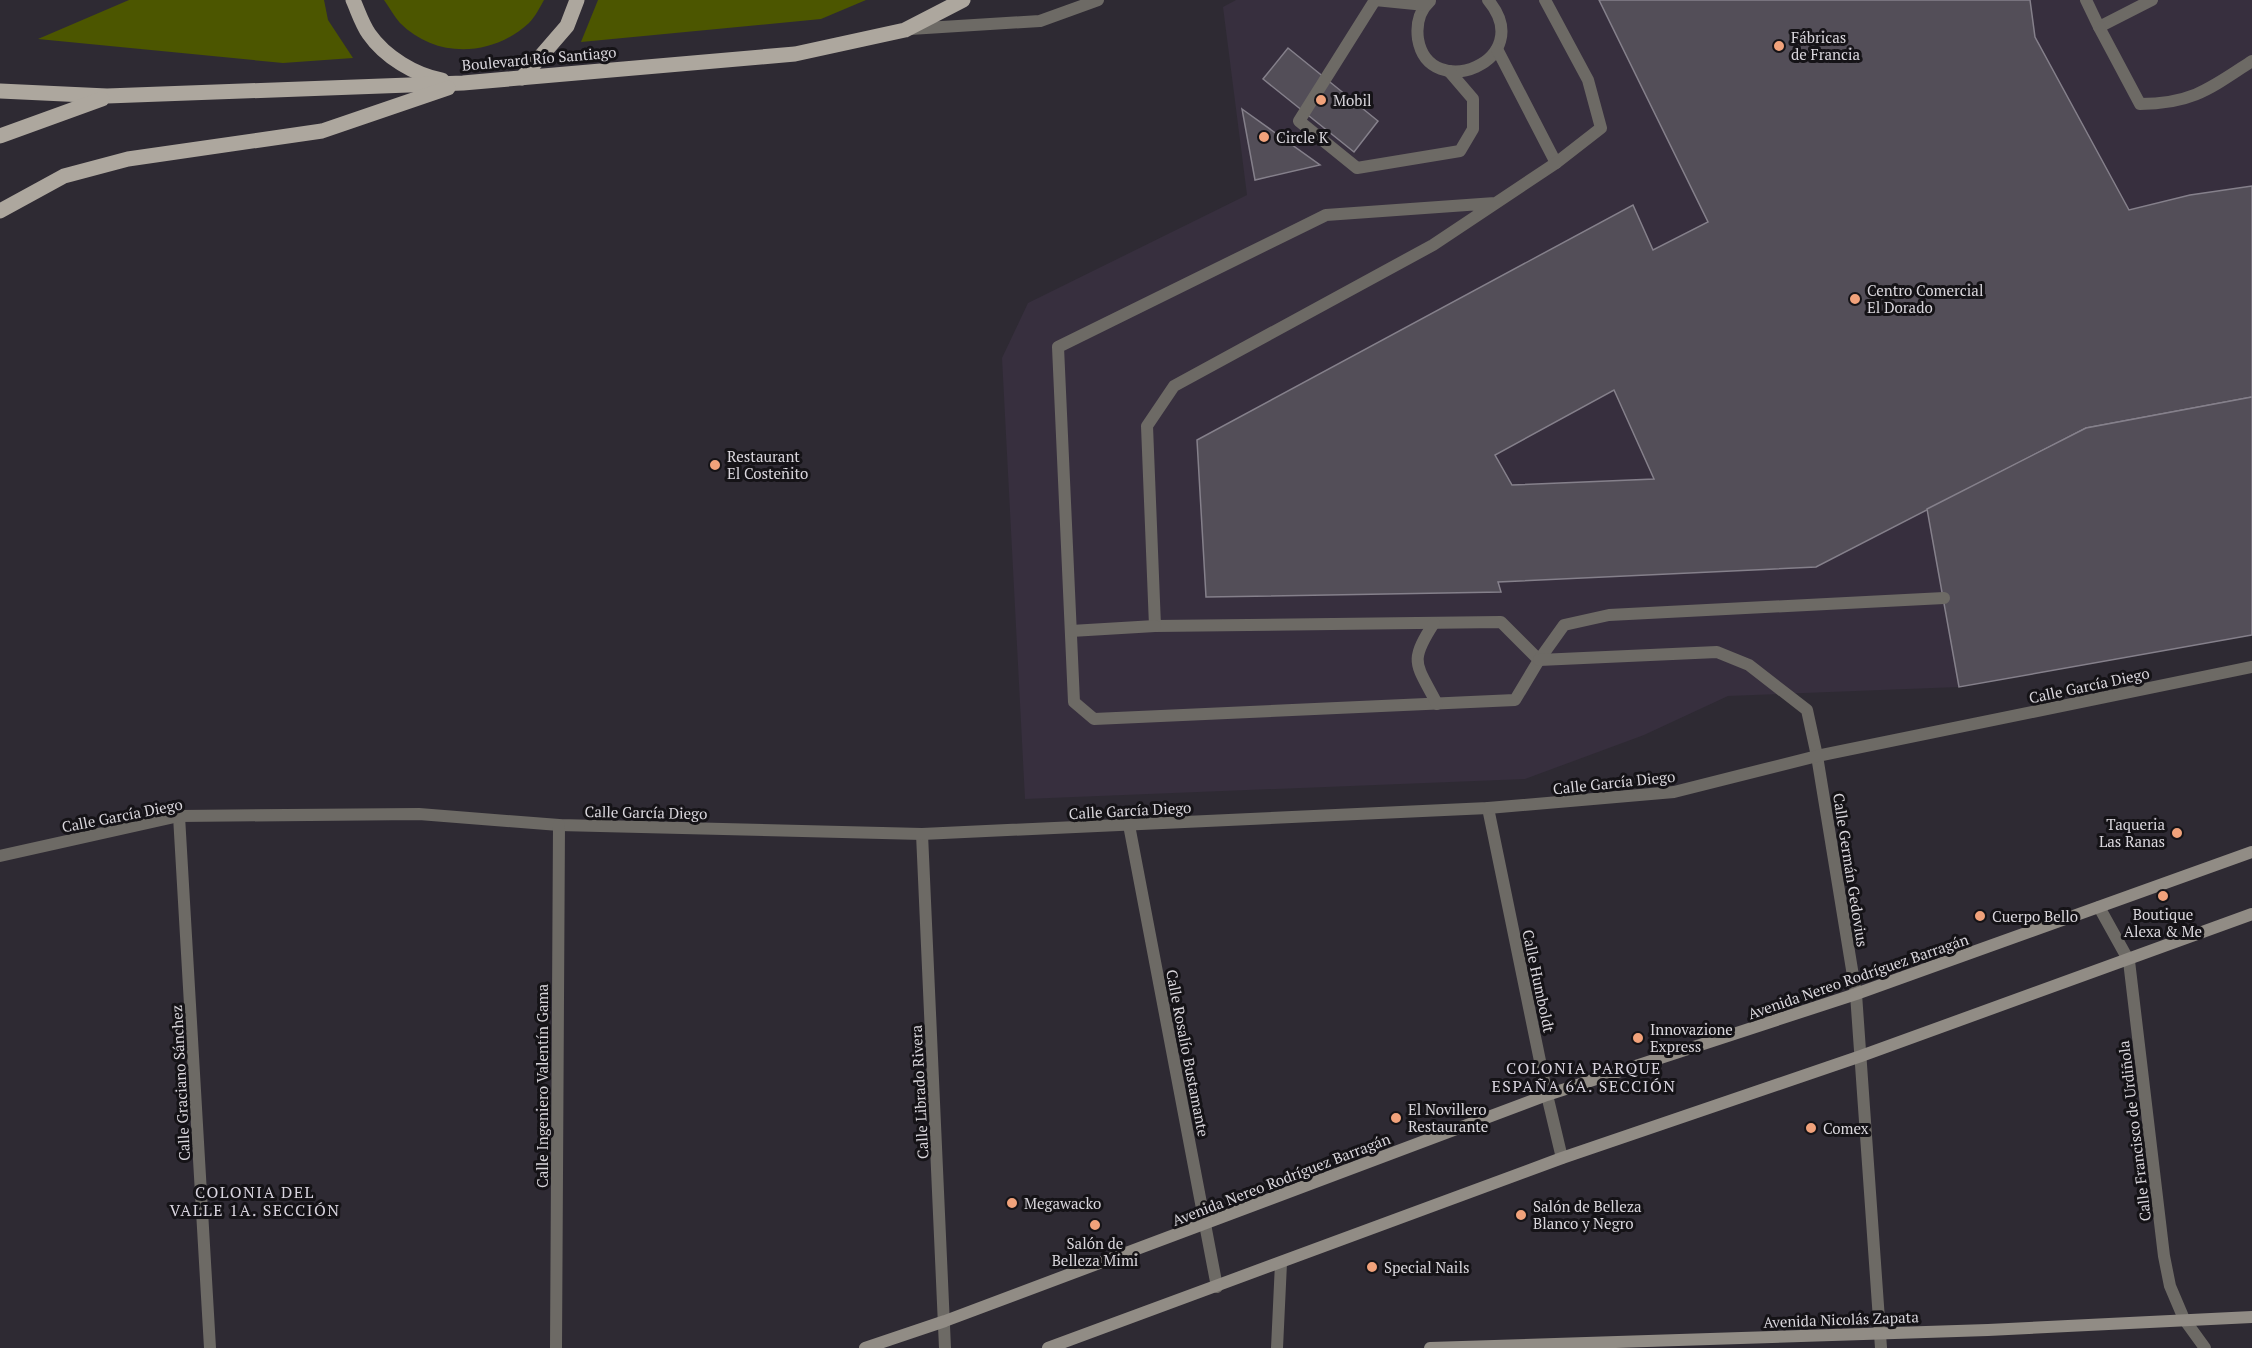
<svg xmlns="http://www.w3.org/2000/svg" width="2252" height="1348" font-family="'PT Serif',serif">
<rect width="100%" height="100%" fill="#2e2a33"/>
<path fill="#372f3e" d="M1236 0H2252V635L1959 687 1728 696 1644 735 1525 779 1025 799 1002 358 1028 303 1247 195 1223 7Z"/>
<g fill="#4c5600">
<path d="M129 0H324L328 20 353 58 283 63 38 39Z"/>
<path d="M384 0H544C540 7 535 17 529 23 492 57 436 59 400 23 394 16 389 7 384 0Z"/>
<path d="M598 0H866L821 19 581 42Z"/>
</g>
<g fill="#534e58" stroke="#85808b" stroke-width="1.5" fill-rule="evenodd">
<path d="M1599 0H2030L2035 37 2129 210 2190 195 2252 186V397L2086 428 1816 567 1498 582 1501 592 1206 597 1197 440 1633 205 1653 250 1708 222ZM1614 390 1654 479 1512 485 1495 455Z"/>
<path d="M1288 48 1378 121 1354 152 1263 79Z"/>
<path d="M1242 109 1320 165 1255 180Z"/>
<path d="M2252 397V635L1959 687 1927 509 2086 428Z"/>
</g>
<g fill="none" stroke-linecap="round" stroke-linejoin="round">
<g stroke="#6d6a65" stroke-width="12">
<path d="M2086 0 2099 27 2152 0"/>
<path d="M1430 1C1419 11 1416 24 1418 39 1429 104 1539 61 1488 0"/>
<path d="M1425 5 1375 0 1299 121 1357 168 1460 151 1473 129V99L1449 71"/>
<path d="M2099 27 2140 104C2192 104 2211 88 2252 61"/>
<path d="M910 29 1040 21 1098 0"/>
<path d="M1497 49 1556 163"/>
<path d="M1495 203 1326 215 1058 347 1074 702 1094 719 1515 700 1539 660 1501 622 1155 626 1147 426 1174 386 1433 245 1556 163 1601 128 1588 80 1545 0"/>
<path d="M1434 623C1408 663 1416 663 1437 704"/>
<path d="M1071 631 1155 626"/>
<path d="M1539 660 1564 625 1609 615 1944 598"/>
<path d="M1539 660 1717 652 1749 665 1807 710 1817 756"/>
</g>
<g stroke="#6d6a65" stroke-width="12">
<path d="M1817 756 1856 994 1881 1348"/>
<path d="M1488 808 1547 1095 1562 1158"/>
<path d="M179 816 210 1348"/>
<path d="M1129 825 1217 1287"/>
<path d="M922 834 945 1348"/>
<path d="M0 856 179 816 419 814 559 825 922 834 1488 808 1674 792 1817 756 2252 667"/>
<path d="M2099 907 2129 961 2164 1256 2170 1286 2184 1319 2205 1348"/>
<path d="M556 1348 559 825"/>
<path d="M1277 1348 1281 1263"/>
</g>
<g stroke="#918c85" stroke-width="12">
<path d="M865 1348 945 1321 1547 1095 1856 994 2252 852"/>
<path d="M1048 1348 1562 1158 1861 1056 2252 914"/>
<path d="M1430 1348 1988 1330 2252 1317"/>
</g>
<g stroke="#ada79e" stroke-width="15">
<path d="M353 0C358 11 362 24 369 34 385 57 415 75 442 80"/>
<path d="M522 78 567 26 577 0"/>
<path d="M0 91 107 96 463 83 795 54 905 30 963 0"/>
<path d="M0 136 102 99"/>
<path d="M0 211 64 176 128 159 322 131 448 88"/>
</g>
</g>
<g fill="#f1a27b" stroke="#151317" stroke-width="2">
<circle cx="1779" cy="46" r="6"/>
<circle cx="1321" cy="100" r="6"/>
<circle cx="1264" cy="137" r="6"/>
<circle cx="1855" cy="299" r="6"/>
<circle cx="715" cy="465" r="6"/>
<circle cx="2177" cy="833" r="6"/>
<circle cx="2163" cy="896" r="6"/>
<circle cx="1980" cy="916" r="6"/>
<circle cx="1638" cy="1038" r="6"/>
<circle cx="1396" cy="1118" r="6"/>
<circle cx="1811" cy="1128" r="6"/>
<circle cx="1012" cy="1203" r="6"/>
<circle cx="1521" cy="1215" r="6"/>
<circle cx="1095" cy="1225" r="6"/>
<circle cx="1372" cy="1267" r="6"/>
</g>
<g text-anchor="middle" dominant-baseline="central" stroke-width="6" stroke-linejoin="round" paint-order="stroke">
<g font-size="15" fill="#dad7dd" stroke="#151317" text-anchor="start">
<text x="1791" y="37">Fábricas<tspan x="1791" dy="17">de Francia</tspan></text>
<text x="1333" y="100">Mobil</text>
<text x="1276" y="137">Circle K</text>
<text x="1867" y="290">Centro Comercial<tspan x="1867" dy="17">El Dorado</tspan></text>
<text x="727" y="456">Restaurant<tspan x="727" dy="17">El Costeñito</tspan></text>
<text x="2165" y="824" text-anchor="end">Taqueria<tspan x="2165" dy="17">Las Ranas</tspan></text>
<text x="2163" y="914" text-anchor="middle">Boutique<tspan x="2163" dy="17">Alexa &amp; Me</tspan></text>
<text x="1992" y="916">Cuerpo Bello</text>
<text x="1650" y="1029">Innovazione<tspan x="1650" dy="17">Express</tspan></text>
<text x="1408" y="1109">El Novillero<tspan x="1408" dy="17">Restaurante</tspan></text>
<text x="1823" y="1128">Comex</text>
<text x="1024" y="1203">Megawacko</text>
<text x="1533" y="1206">Salón de Belleza<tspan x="1533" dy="17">Blanco y Negro</tspan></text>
<text x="1095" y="1243" text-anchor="middle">Salón de<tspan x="1095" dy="17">Belleza Mimi</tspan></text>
<text x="1384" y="1267">Special Nails</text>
</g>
<g font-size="15" fill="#dad7dd" stroke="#151317">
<text transform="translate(539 58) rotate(-5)">Boulevard Río Santiago</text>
<text transform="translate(2089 685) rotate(-12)">Calle García Diego</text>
<text transform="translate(1614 782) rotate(-6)">Calle García Diego</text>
<text transform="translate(1130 810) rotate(-3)">Calle García Diego</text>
<text transform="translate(646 812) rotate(1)">Calle García Diego</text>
<text transform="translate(122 815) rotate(-11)">Calle García Diego</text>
<text transform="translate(1851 870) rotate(81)">Calle Germán Gedovius</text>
<text transform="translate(1858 976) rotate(-19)">Avenida Nereo Rodríguez Barragán</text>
<text transform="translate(1539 981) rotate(78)">Calle Humboldt</text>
<text transform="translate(1188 1053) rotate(79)">Calle Rosalío Bustamante</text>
<text transform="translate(180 1083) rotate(-93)">Calle Graciano Sánchez</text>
<text transform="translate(542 1086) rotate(-90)">Calle Ingeniero Valentín Gama</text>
<text transform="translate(919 1092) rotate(-93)">Calle Librado Rivera</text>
<text transform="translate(2134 1131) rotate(-97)">Calle Francisco de Urdiñola</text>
<text transform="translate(1281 1179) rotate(-21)">Avenida Nereo Rodríguez Barragán</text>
<text transform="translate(1841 1319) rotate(-2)">Avenida Nicolás Zapata</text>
</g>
<g font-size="16" letter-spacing="1.5" fill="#d9d4df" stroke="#151317">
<text x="1584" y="1068">COLONIA PARQUE<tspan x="1584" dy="18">ESPAÑA 6A. SECCIÓN</tspan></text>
<text x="255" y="1192">COLONIA DEL<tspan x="255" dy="18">VALLE 1A. SECCIÓN</tspan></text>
</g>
</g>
</svg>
